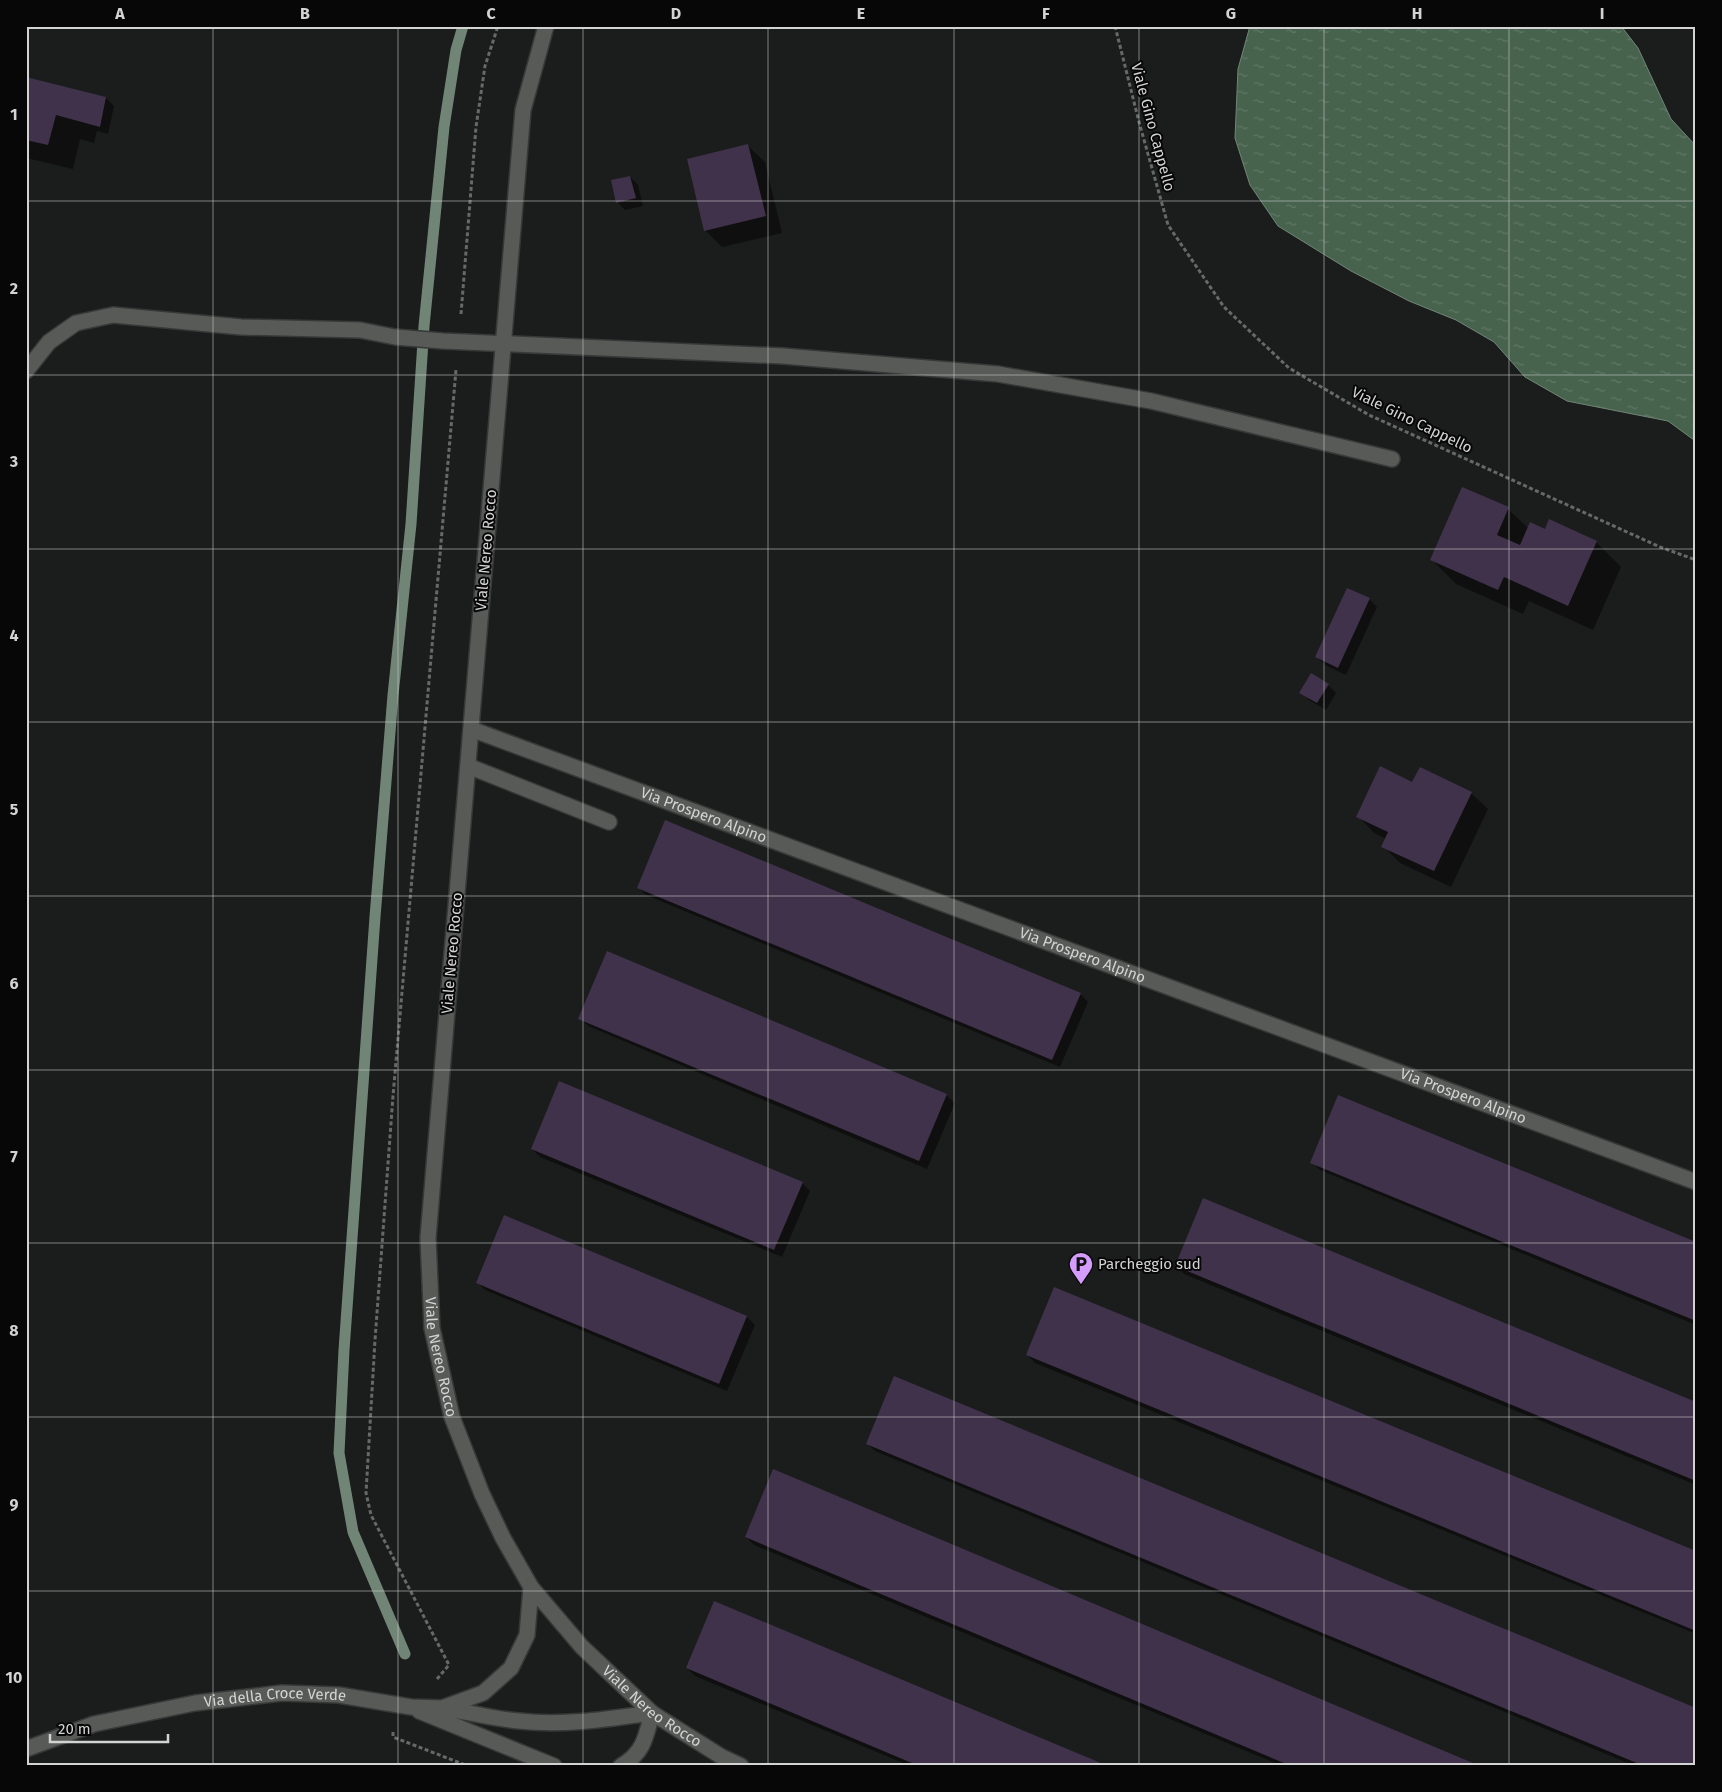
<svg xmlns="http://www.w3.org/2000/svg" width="1722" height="1792" font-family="'Fira Sans',sans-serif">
<defs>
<pattern id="water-ripples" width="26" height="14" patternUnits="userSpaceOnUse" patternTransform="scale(1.25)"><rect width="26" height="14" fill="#47634e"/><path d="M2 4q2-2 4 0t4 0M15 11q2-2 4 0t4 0" fill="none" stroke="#617867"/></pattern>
</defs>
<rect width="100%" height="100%" fill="#1b1d1c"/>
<path fill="url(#water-ripples)" stroke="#718576" d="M1250 26H1621L1638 48 1671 119 1696 146V449L1694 440 1668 421 1567 401 1525 377 1494 342 1456 320 1409 301 1351 271 1278 226 1250 185 1235 138 1238 69Z"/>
<g fill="#0007">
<path d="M26 78 106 98 114 106 108 134 97 131 94 143 80 139 73 169 26 158Z"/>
<path d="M748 146 765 162 782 233 722 247 705 230Z"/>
<path d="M630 177 638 185 643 206 625 210 617 202Z"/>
<path d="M1508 509 1528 528 1596 542 1621 567 1593 630 1529 601 1523 614 1456 584 1431 559Z"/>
<path d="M1369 599 1377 607 1346 675 1325 665 1317 657Z"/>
<path d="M1328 685 1336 693 1326 710 1309 700 1301 692Z"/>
<path d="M1413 784 1471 793 1488 809 1451 887 1400 863 1383 846 1386 839 1374 833 1358 816Z"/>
<path d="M638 887 1080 994 1088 1002 1060 1067 646 895Z"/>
<path d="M580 1018 946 1095 955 1103 927 1169 588 1026Z"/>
<path d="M532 1149 802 1183 810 1191 782 1257 540 1157Z"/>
<path d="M1312 1162 1696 1243V1325L1320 1170Z"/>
<path d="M505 1217 747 1317 755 1325 727 1391 485 1290 477 1282Z"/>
<path d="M1176 1265 1696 1403V1485L1184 1274Z"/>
<path d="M1027 1355 1696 1553V1634L1035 1363Z"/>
<path d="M867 1443 1696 1766H1635L875 1451Z"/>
<path d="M746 1537 1477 1766H1282L754 1545Z"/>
<path d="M687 1668 1105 1766H910L695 1676Z"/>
</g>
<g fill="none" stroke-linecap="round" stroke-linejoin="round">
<path stroke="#718576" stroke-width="11" d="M405 1654 353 1532 339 1453 344 1350 375 917 393 695 411 524 424 326 444 127 456 50 463 26"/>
</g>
<g fill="#41324b">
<path d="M26 77 106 97 100 127 56 115 48 145 26 140Z"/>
<path d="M748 144 766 216 704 231 687 159Z"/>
<path d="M630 176 636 198 616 203 611 180Z"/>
<path d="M1462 487 1509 507 1497 535 1520 545 1530 522 1545 529 1549 519 1597 541 1568 606 1504 577 1498 590 1430 560Z"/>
<path d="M1347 588 1370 598 1338 668 1315 657Z"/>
<path d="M1311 673 1329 684 1317 703 1299 693Z"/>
<path d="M1380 766 1412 782 1420 767 1472 792 1434 871 1381 847 1388 832 1356 817Z"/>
<path d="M665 820 1081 993 1052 1060 637 888Z"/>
<path d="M607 951 947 1094 919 1161 578 1019Z"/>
<path d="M559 1081 803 1182 774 1250 531 1149Z"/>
<path d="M1338 1095 1696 1242V1321L1310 1163Z"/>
<path d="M1203 1198 1696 1402V1481L1175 1266Z"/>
<path d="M504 1215 747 1316 719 1384 476 1283Z"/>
<path d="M1054 1287 1696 1551V1631L1026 1355Z"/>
<path d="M894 1376 1696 1708V1766H1644L866 1444Z"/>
<path d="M773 1469 1480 1766H1291L745 1537Z"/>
<path d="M714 1601 1108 1766H919L686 1668Z"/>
</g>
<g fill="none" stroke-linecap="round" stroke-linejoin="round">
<g stroke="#373938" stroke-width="18">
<g id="minor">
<path id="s1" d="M546 26 523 110 428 1238 432 1328 452 1417 482 1494 503 1538 531 1587 582 1647 652 1713 722 1757 741 1766"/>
<path d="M26 371 49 342 76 323 113 315 241 327 360 330 395 337 443 341 783 356 998 374 1151 401 1392 459"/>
<path id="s2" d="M471 729 1696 1182"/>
<path d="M468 766 609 822"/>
<path d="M443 1708C468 1712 494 1719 519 1721 564 1726 608 1719 652 1713"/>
<path d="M419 1711 554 1766"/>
<path id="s3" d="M26 1749 94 1724 195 1703 282 1693 339 1695 411 1707 442 1708 483 1693 511 1668 527 1635 531 1587"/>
<path d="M621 1766C644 1753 646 1736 652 1713"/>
</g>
</g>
<g stroke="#676968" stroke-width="3" stroke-dasharray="4 2.5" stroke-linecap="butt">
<path d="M1115 26 1139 122 1168 225 1224 307 1289 368 1369 415 1660 547 1696 560"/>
<path d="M461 314 476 127 485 66 498 26"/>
<path d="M437 1679 449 1665 371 1515 366 1493 375 1340 393 1096 456 370"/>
<path d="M393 1732V1737L468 1766"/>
</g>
<use href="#minor" stroke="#585a58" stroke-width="15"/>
</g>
<path fill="none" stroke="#d2d3d2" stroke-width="1" stroke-opacity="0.55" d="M213 26V1766M398 26V1766M583 26V1766M768 26V1766M954 26V1766M1139 26V1766M1324 26V1766M1509 26V1766M26 201H1696M26 375H1696M26 549H1696M26 722H1696M26 896H1696M26 1070H1696M26 1243H1696M26 1417H1696M26 1591H1696"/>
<defs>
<g id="parking-pin" transform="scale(1.25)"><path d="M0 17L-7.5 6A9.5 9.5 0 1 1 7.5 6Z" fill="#d49cfc" stroke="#070707"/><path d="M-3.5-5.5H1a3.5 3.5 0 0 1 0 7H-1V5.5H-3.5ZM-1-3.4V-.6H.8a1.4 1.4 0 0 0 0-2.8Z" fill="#111"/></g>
</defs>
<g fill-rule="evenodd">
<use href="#parking-pin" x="1081" y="1264"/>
</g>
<g text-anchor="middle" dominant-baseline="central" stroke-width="4" stroke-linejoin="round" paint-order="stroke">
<g font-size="15" fill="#d2d3d2" stroke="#070707">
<text transform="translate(1153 127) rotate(75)">Viale Gino Cappello</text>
<text transform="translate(1412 420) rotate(26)">Viale Gino Cappello</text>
<text transform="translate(486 550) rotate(-85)">Viale Nereo Rocco</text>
<text stroke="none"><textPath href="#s2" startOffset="248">Via Prospero Alpino</textPath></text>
<text transform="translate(452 953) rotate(-85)">Viale Nereo Rocco</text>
<text stroke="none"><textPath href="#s2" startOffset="652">Via Prospero Alpino</textPath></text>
<text stroke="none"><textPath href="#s2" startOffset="1058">Via Prospero Alpino</textPath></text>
<text stroke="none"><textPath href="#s1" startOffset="1339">Viale Nereo Rocco</textPath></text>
<text stroke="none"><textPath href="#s3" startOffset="256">Via della Croce Verde</textPath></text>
<text stroke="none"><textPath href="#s1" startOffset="1759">Viale Nereo Rocco</textPath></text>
</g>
<g font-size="15" fill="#d2d3d2" stroke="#070707" text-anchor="start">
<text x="1098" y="1264">Parcheggio sud</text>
</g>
</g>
<rect width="1722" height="1792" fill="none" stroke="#070707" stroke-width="55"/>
<path d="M50 1734v8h118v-8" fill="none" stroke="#d2d3d2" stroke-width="2.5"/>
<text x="58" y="1734" font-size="15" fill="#d2d3d2" stroke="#070707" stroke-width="4" paint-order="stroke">20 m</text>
<rect x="28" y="28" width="1666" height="1736" fill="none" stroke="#d2d3d2" stroke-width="2"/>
<g font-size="16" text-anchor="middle" font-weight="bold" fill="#d2d3d2">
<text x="120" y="19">A</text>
<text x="305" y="19">B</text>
<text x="491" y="19">C</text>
<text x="676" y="19">D</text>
<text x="861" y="19">E</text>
<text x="1046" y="19">F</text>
<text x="1231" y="19">G</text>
<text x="1417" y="19">H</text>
<text x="1602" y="19">I</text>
<text x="14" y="120">1</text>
<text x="14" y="294">2</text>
<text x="14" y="467">3</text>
<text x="14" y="641">4</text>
<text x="14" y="815">5</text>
<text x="14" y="989">6</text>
<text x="14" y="1162">7</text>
<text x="14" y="1336">8</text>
<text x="14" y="1510">9</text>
<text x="14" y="1683">10</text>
</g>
</svg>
